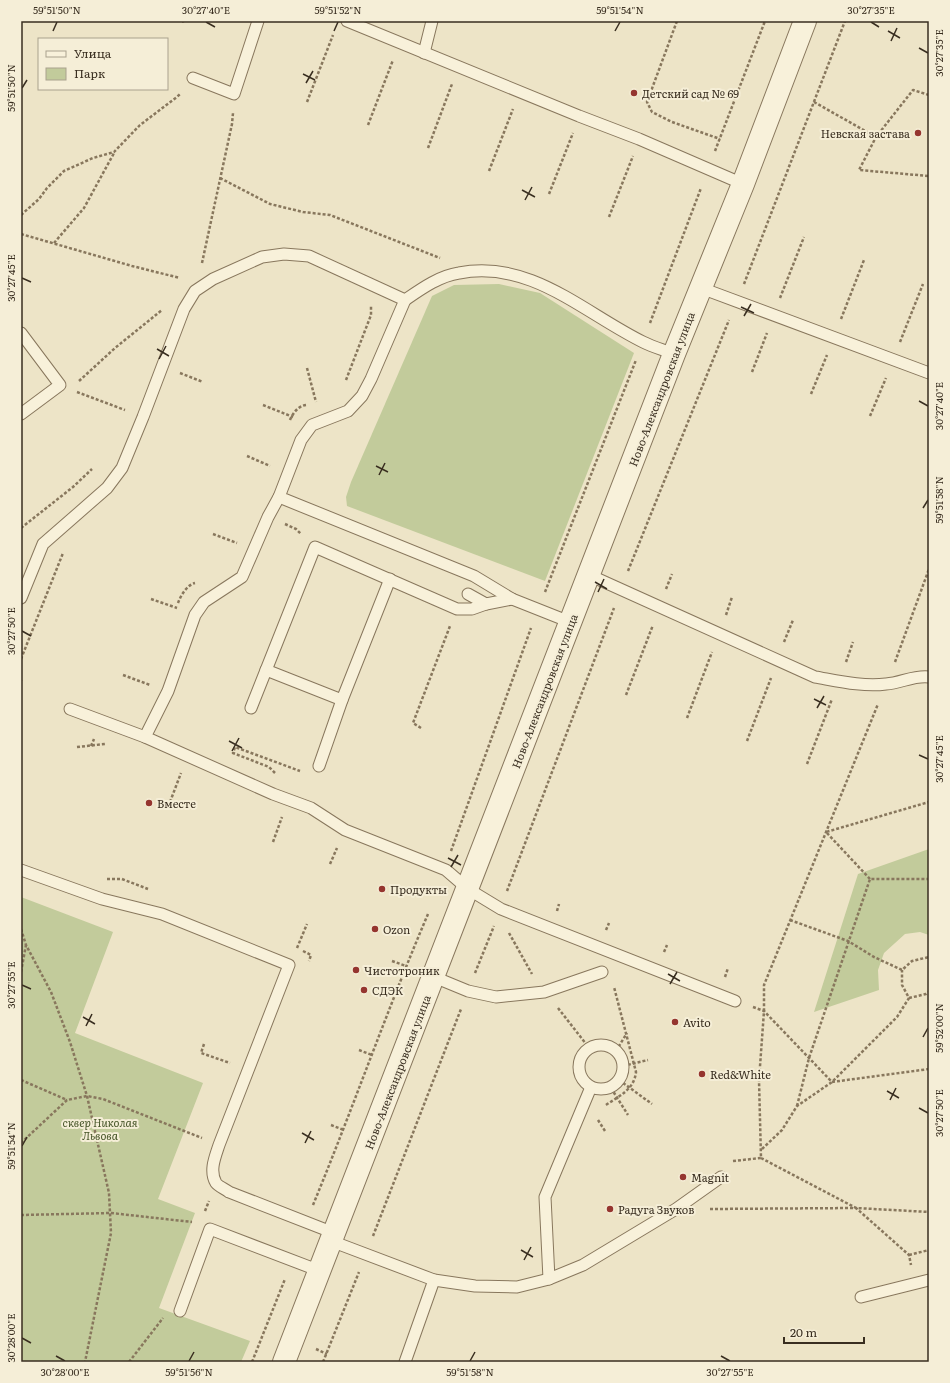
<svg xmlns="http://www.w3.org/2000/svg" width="950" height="1383" font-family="Literata,serif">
<rect width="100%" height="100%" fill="#ede4c7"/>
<g fill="#c2cb9b">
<path d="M499 284 540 293 634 353 545 581 347 506 346 497 351 482 432 296 454 285Z"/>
<path d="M929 849V935L920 932 905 934 884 953 878 970 879 990 814 1012 858 874Z"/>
<path d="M21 897 113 932 75 1033 203 1083 158 1199 195 1213 159 1308 250 1341 241 1362H21Z"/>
</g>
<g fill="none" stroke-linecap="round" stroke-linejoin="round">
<g stroke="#88775d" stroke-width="13">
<g id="lane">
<path d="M347 21 579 116 639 139 743 184"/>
<path d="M424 53 432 21"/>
<path d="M193 78 234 94 258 21"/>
<path d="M701 288 929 373"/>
<path d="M405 300 371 379 362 396 348 411 312 425 301 440 279 497 474 576 512 599 570 622"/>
<path d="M21 333 60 385 21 414"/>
<path d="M279 497 268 517 242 577 204 602 195 615 168 691 145 737 273 794 311 808 345 830 446 870 468 889 501 909 735 1001"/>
<path d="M589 575 815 677C838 681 863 687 886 684 901 683 914 675 929 677"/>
<path d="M468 594 486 604"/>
<path d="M21 598 43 544 107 488 122 468 143 417 184 309 195 291 213 279 262 257 284 254 309 256 405 300C421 289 439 276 459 273 530 259 584 313 643 342 653 347 664 350 674 354"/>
<path d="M266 670 342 700"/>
<path d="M251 708 315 547 457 609H472L486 604 512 599"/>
<path d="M70 709 145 737"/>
<path d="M319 766 342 700 390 579"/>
<path d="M21 870 102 899 162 914 289 965 219 1145C215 1157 209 1171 216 1183 218 1186 225 1189 229 1192L334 1233"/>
<path d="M434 977 468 991 496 997 544 992 602 972"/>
<circle cx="601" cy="1067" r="22"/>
<path d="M331 1241 434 1280 475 1286 517 1287 549 1279 583 1265 676 1209 721 1177"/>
<path d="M549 1279 545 1197 591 1087"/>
<path d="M861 1297 929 1280"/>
<path d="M180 1311 210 1229 320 1271"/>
<path d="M405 1362 434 1280"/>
</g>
</g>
<g stroke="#88775d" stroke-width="24">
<path id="street" d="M284 1362 674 354 743 184 805 21"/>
</g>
<g stroke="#88775d" stroke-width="2.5" stroke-dasharray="3 2" stroke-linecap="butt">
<path d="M677 21 647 102 652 112 672 122 720 139"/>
<path d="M182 22 184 21"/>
<path d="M929 95 913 90 876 137 859 170 929 176"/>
<path d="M307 102 333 35"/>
<path d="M814 102 876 137"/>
<path d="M368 125 393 60"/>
<path d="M428 148 452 84"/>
<path d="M715 151 765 21"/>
<path d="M489 171 513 109"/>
<path d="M220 178 270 204 303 212 330 215 440 258"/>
<path d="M549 194 573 133"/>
<path d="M21 215 39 199 47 188 64 171 93 158 114 152 140 125 177 97 181 93"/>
<path d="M609 217 633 156"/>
<path d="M21 234 132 266 180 278"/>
<path d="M54 243 84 208 114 153"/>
<path d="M202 263 232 124 233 113"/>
<path d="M744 284 845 21"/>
<path d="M780 298 804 237"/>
<path d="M841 319 864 260"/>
<path d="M650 323 701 188"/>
<path d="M900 342 923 284"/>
<path d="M307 368 316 402"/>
<path d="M752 372 767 333"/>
<path d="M180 373 203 382"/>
<path d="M346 380 371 315V306"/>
<path d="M79 381 115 348 162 310"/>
<path d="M77 392 125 410"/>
<path d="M811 394 827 355"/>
<path d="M263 405 293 417"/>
<path d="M870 416 886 378"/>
<path d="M290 420C293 413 298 406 306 405"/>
<path d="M247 456 270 466"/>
<path d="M285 524 296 529 301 534"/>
<path d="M21 528 73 487 92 469"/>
<path d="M213 534 237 543"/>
<path d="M628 571 729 320"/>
<path d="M666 589 672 574"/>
<path d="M545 592 636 360"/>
<path d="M151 599 177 608"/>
<path d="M178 603C181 595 187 585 195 583"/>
<path d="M726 615 732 597"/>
<path d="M784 642 793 620"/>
<path d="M21 659 63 553"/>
<path d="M846 662 853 642"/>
<path d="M895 662 929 569"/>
<path d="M123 675 150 685"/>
<path d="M21 680V681"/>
<path d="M626 695 653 625"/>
<path d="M687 718 712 652"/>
<path d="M421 728 413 723 450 626"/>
<path d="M747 741 771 678"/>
<path d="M91 746 94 739"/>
<path d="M77 747 105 744"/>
<path d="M807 764 832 699"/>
<path d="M275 773 269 767 233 753 235 747 300 771"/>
<path d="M170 802 181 773"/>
<path d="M273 842 282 817"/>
<path d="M451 851 531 628"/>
<path d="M330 864 337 848"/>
<path d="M107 879H122L148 889"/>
<path d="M870 879 826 832 929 802"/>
<path d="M507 891 614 608"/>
<path d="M557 911 559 904"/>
<path d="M790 920 848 941 874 957 902 970 912 961 929 957"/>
<path d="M21 929 26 945 51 992 70 1042 87 1096 109 1193 111 1233 85 1362"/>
<path d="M606 930 609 923"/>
<path d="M509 933 532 974"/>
<path d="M297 948 307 924"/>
<path d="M303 951 311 955 309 961"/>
<path d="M664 952 667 945"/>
<path d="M392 961 406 966"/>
<path d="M21 972 26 945"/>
<path d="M475 973 494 926"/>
<path d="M725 977 728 968"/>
<path d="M909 998 926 994 929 992"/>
<path d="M753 1007 764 1011 832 1082"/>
<path d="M558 1008 590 1049"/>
<path d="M204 1044 201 1053 230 1063"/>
<path d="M359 1050 372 1055"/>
<path d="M616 1051 627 1033"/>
<path d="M623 1066 648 1060"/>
<path d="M21 1080 67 1100"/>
<path d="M619 1080 652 1104"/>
<path d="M832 1082 929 1069"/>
<path d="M611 1088 628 1115"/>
<path d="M606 1105C619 1096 634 1090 636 1072L614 987"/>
<path d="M797 1106 809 1058 870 879H929"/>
<path d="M598 1120 605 1131"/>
<path d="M331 1125 344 1130"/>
<path d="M21 1143 67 1100 87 1096 103 1099 202 1138"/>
<path d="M762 1149 782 1130 797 1106 832 1082 897 1017 909 998 902 985V970"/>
<path d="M761 1158 856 1208 929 1212"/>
<path d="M733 1161 761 1158 759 1080 764 1011V985L878 704"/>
<path d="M313 1205C353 1108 387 1010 428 914"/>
<path d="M710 1209 856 1208 909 1255 911 1265"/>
<path d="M205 1211 209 1201"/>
<path d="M21 1215 111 1213 192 1222"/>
<path d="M373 1236 461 1009"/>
<path d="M909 1255 929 1250"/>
<path d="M316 1349 327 1354"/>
<path d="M129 1362 163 1318"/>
<path d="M252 1362 285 1279"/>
<path d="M323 1362 359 1272"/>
</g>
<use href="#lane" stroke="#f8f1da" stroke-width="11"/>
<use href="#street" stroke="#f8f1da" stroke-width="22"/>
</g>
<path fill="none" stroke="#392e20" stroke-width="1.5" d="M206 22 215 27M871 22 879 27M53 31 57 22M334 31 338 22M615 31 620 22M888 31 900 38M891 41 897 28M919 48 928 53M303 74 315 80M306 83 313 71M22 88 27 80M522 190 535 197M525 200 532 187M22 278 31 282M741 307 754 313M744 316 751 304M157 349 169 356M159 359 166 346M919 401 928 406M376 466 388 472M379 475 385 463M923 508 928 500M595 582 607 589M598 592 604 579M22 631 31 636M814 699 826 705M817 708 824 696M229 741 242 748M232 751 239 738M919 755 928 759M448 858 461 865M451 867 458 855M668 974 680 981M670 984 677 972M22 985 31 989M83 1017 95 1024M86 1026 92 1014M923 1037 928 1028M887 1091 899 1098M890 1100 896 1088M919 1108 928 1113M302 1133 314 1140M305 1143 311 1131M22 1146 27 1137M521 1250 533 1257M524 1260 531 1247M22 1338 31 1343M56 1356 65 1361M721 1356 730 1361M189 1361 194 1352M470 1361 475 1352"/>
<g fill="#95352f" stroke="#f5eed7" stroke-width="1.5">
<circle cx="634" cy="93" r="4"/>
<circle cx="918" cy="133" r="4"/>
<circle cx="149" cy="803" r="4"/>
<circle cx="382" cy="889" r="4"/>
<circle cx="375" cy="929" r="4"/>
<circle cx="356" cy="970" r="4"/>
<circle cx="364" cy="990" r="4"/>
<circle cx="675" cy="1022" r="4"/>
<circle cx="702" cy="1074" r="4"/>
<circle cx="683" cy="1177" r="4"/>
<circle cx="610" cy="1209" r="4"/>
</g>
<g text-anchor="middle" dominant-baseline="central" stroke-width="4" stroke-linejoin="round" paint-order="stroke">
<g font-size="11" fill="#392e20" stroke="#f5eed7" text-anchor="start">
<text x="642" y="93">Детский сад № 69</text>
<text x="910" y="133" text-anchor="end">Невская застава</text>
<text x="157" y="803">Вместе</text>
<text x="390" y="889">Продукты</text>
<text x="383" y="929">Ozon</text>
<text x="364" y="970">Чистотроник</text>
<text x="372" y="990">СДЭК</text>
<text x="683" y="1022">Avito</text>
<text x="710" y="1074">Red&amp;White</text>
<text x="691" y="1177">Magnit</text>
<text x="618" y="1209">Радуга Звуков</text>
</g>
<g font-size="11" fill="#392e20" stroke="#f5eed7">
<text transform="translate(661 389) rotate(-69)">Ново-Александровская улица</text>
<text transform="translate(544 691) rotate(-69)">Ново-Александровская улица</text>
<text transform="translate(397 1072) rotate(-69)">Ново-Александровская улица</text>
</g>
<g font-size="11" font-style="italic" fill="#465528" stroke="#f5eed7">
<text x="100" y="1122">сквер Николая<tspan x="100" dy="13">Львова</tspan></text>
</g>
</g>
<rect width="950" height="1383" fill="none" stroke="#f5eed7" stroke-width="44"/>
<rect x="38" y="38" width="130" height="52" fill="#f5eed7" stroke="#aaa18e"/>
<rect x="46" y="51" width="20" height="6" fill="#f8f1da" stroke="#aaa18e"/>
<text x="74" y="58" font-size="12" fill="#392e20">Улица</text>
<rect x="46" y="68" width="20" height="12" fill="#c2cb9b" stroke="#aaa18e"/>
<text x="74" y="78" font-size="12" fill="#392e20">Парк</text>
<path d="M784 1337v6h80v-6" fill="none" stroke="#392e20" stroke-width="2"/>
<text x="790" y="1337" font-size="12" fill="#392e20" stroke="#f5eed7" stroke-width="3" paint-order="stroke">20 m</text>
<rect x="22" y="22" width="906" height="1339" fill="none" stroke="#392e20" stroke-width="1.5"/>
<g font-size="10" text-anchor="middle" fill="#392e20">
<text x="57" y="14">59°51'50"N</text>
<text x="206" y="14">30°27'40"E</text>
<text x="338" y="14">59°51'52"N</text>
<text x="620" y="14">59°51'54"N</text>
<text x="871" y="14">30°27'35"E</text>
<text transform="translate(939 53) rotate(-90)" y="4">30°27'35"E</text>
<text transform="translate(11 88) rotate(-90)" y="4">59°51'50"N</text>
<text transform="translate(11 278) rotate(-90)" y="4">30°27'45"E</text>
<text transform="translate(939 406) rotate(-90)" y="4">30°27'40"E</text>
<text transform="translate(939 500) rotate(-90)" y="4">59°51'58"N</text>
<text transform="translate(11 631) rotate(-90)" y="4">30°27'50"E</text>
<text transform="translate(939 759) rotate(-90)" y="4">30°27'45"E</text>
<text transform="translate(11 985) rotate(-90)" y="4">30°27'55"E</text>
<text transform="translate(939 1028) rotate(-90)" y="4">59°52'00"N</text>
<text transform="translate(939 1113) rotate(-90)" y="4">30°27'50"E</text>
<text transform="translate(11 1146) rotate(-90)" y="4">59°51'54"N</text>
<text transform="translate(11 1338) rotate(-90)" y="4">30°28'00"E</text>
<text x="65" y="1376">30°28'00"E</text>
<text x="189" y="1376">59°51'56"N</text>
<text x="470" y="1376">59°51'58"N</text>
<text x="730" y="1376">30°27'55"E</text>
</g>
</svg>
